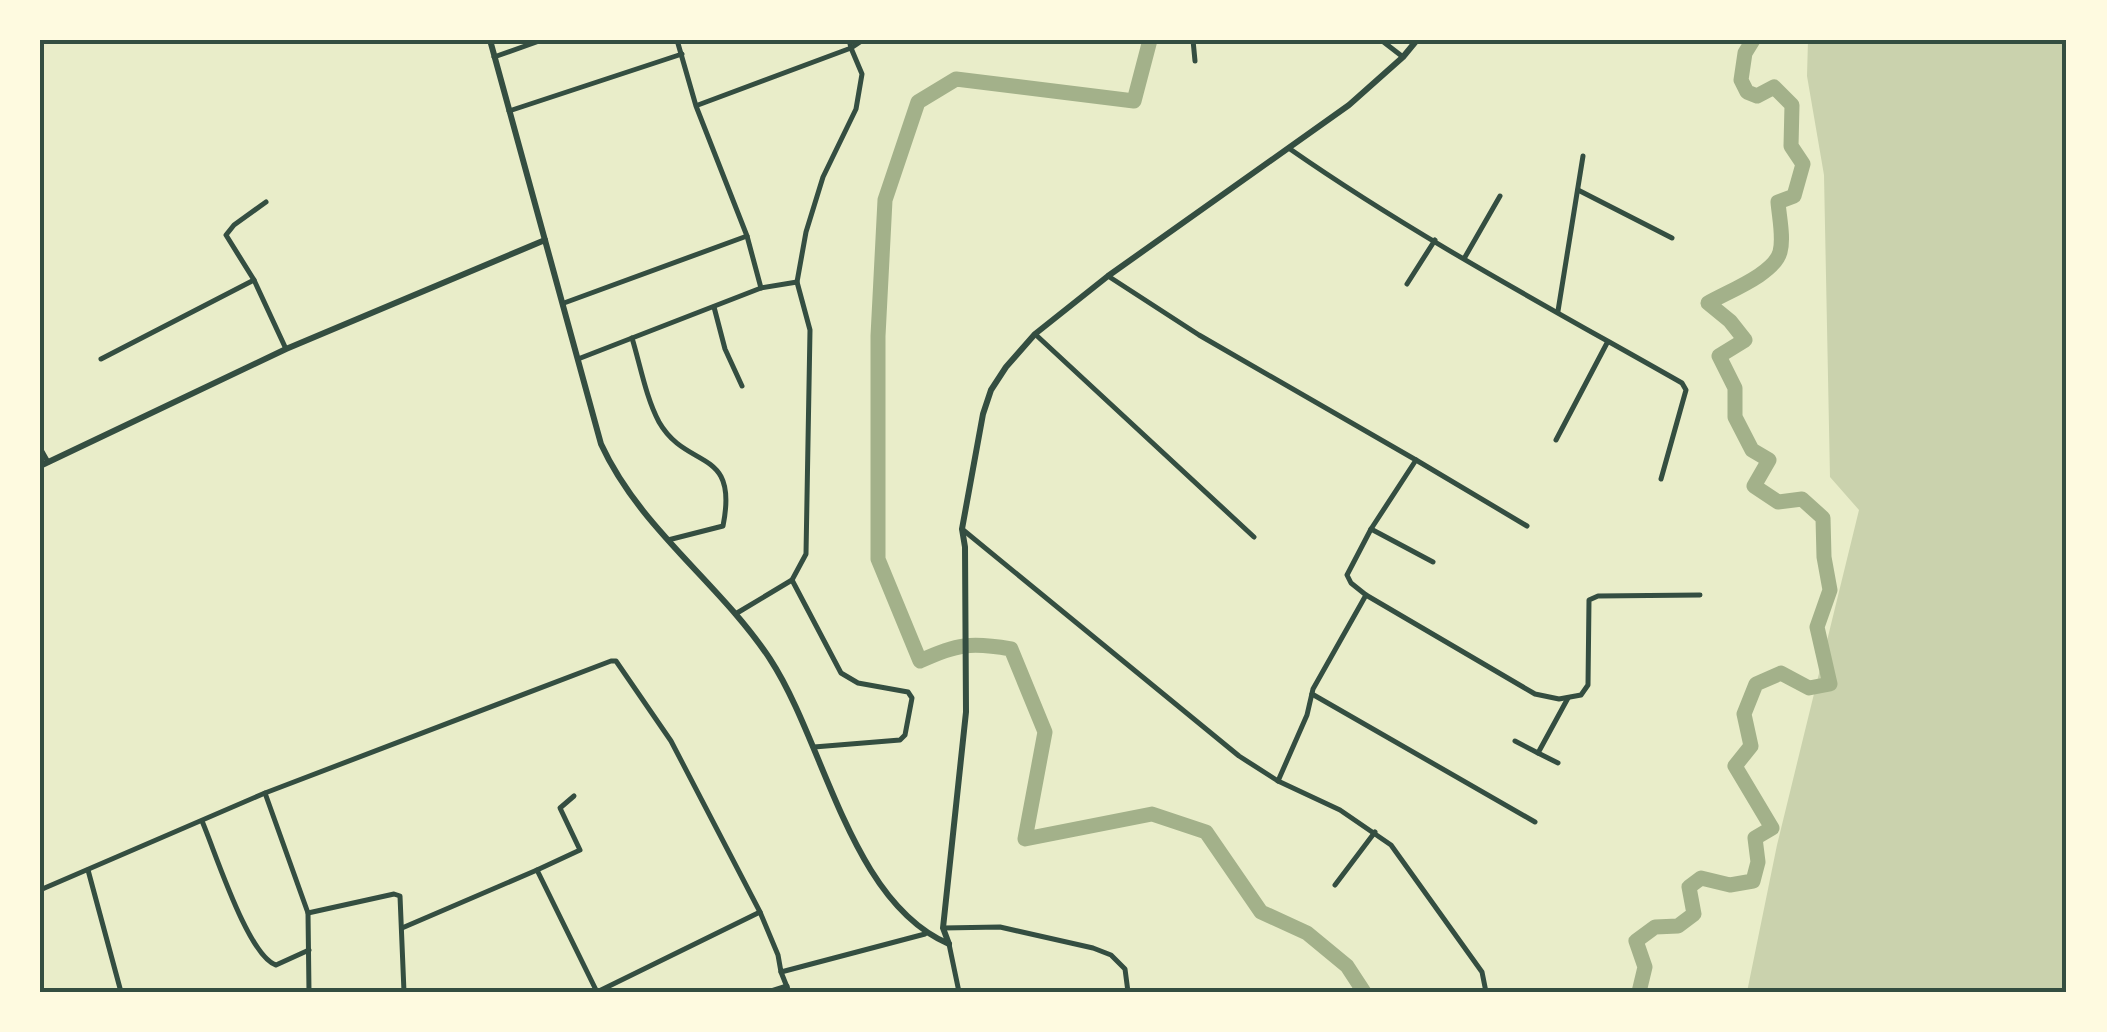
<svg xmlns="http://www.w3.org/2000/svg" width="2107" height="1032" font-family="'PT Sans',sans-serif">
<rect width="100%" height="100%" fill="#e9edc9"/>
<path fill="#cad2ad" d="M1808 40H2067V992H1747L1777 845 1859 510 1830 477 1824 175 1807 76Z"/>
<g fill="none" stroke-linecap="round" stroke-linejoin="round">
<g stroke="#a3b18a" stroke-width="15">
<path d="M1150 40 1134 101 956 79 918 102 885 200 878 336V559L920 661C957 644 971 642 1011 649L1045 732 1025 839 1152 814 1206 832 1261 912 1307 933 1347 966 1364 992"/>
<path d="M1639 992 1645 967 1636 941 1655 927 1678 926 1694 914 1689 887 1701 878 1730 885 1753 881 1758 862 1755 838 1772 828 1735 766 1751 746 1744 714 1756 684 1781 673 1809 688 1830 684 1817 627 1830 590 1824 557 1823 518 1802 499 1778 502 1754 486 1769 460 1752 450 1735 417V388L1719 356 1745 340 1730 321 1708 303C1729 291 1774 274 1780 252 1784 238 1779 216 1778 202L1794 196 1803 164 1791 146 1792 105 1774 87 1757 96 1747 92 1741 80 1745 53 1753 40"/>
</g>
<g stroke="#344e41" stroke-width="5">
<path d="M1193 40 1195 61"/>
<path d="M1381 40 1403 57"/>
<path d="M494 57 542 40"/>
<path d="M698 105 851 48 849 40"/>
<path d="M509 111 682 54"/>
<path d="M1290 149C1415 236 1550 308 1682 383L1686 390 1661 479"/>
<path d="M1578 190 1672 238"/>
<path d="M1465 257 1500 196"/>
<path d="M1108 276 1199 335 1416 460 1371 529 1347 575 1351 583 1366 595 1535 694 1559 699 1581 695 1588 685 1589 600 1598 596 1700 595"/>
<path d="M254 280 226 235 234 225 266 202"/>
<path d="M1407 284 1435 240"/>
<path d="M761 288 797 282"/>
<path d="M564 303 747 236"/>
<path d="M714 307 725 349 742 386"/>
<path d="M1558 311 1583 156"/>
<path d="M1035 334 1254 537"/>
<path d="M632 338C640 364 646 398 659 422 687 471 739 446 723 526L668 540"/>
<path d="M101 359 254 280 286 349"/>
<path d="M578 359 761 288 747 236 696 106 677 40"/>
<path d="M1556 440 1607 343"/>
<path d="M40 448 48 462"/>
<path d="M1416 460 1527 526"/>
<path d="M962 529 1239 756 1278 781 1340 810 1391 845 1482 972 1486 992"/>
<path d="M1371 529 1433 562"/>
<path d="M792 580 841 673 858 683 908 692 912 698 905 735 900 740 814 747"/>
<path d="M737 613 792 580 806 554 810 330 797 282 806 232 823 177 856 109 862 74 851 48 863 40"/>
<path d="M1312 694 1535 822"/>
<path d="M1515 741 1538 753"/>
<path d="M1558 763 1538 753 1568 698"/>
<path d="M1278 781 1307 715 1313 689 1366 595"/>
<path d="M265 793 308 913 309 992"/>
<path d="M202 821C215 851 248 956 276 965L309 950"/>
<path d="M88 870 121 992"/>
<path d="M537 870 580 850 560 808 574 796"/>
<path d="M1335 885 1375 832"/>
<path d="M40 890 265 793 611 661H616L671 741 760 912 778 955 781 972 925 934"/>
<path d="M308 913 394 894 400 896 404 992"/>
<path d="M402 928 537 870 597 992"/>
<path d="M943 928 1000 927 1093 948 1111 955 1125 969 1128 992"/>
<path d="M949 944 959 992"/>
<path d="M781 972 789 992"/>
<path d="M597 992 760 912"/>
<path d="M768 992 787 986"/>
</g>
<g stroke="#344e41" stroke-width="6">
<path d="M490 40 601 444C640 529 719 582 770 659 825 743 850 902 949 944"/>
<path d="M40 466 286 349 545 240"/>
<path d="M949 944 943 928 966 712 965 547 962 529 983 414 991 390 1006 367 1035 334 1108 276 1349 105 1403 57 1417 40"/>
</g>
</g>
<rect width="2107" height="1032" fill="none" stroke="#fefae0" stroke-width="85"/>
<rect x="42" y="42" width="2022" height="948" fill="none" stroke="#344e41" stroke-width="4"/>
</svg>
